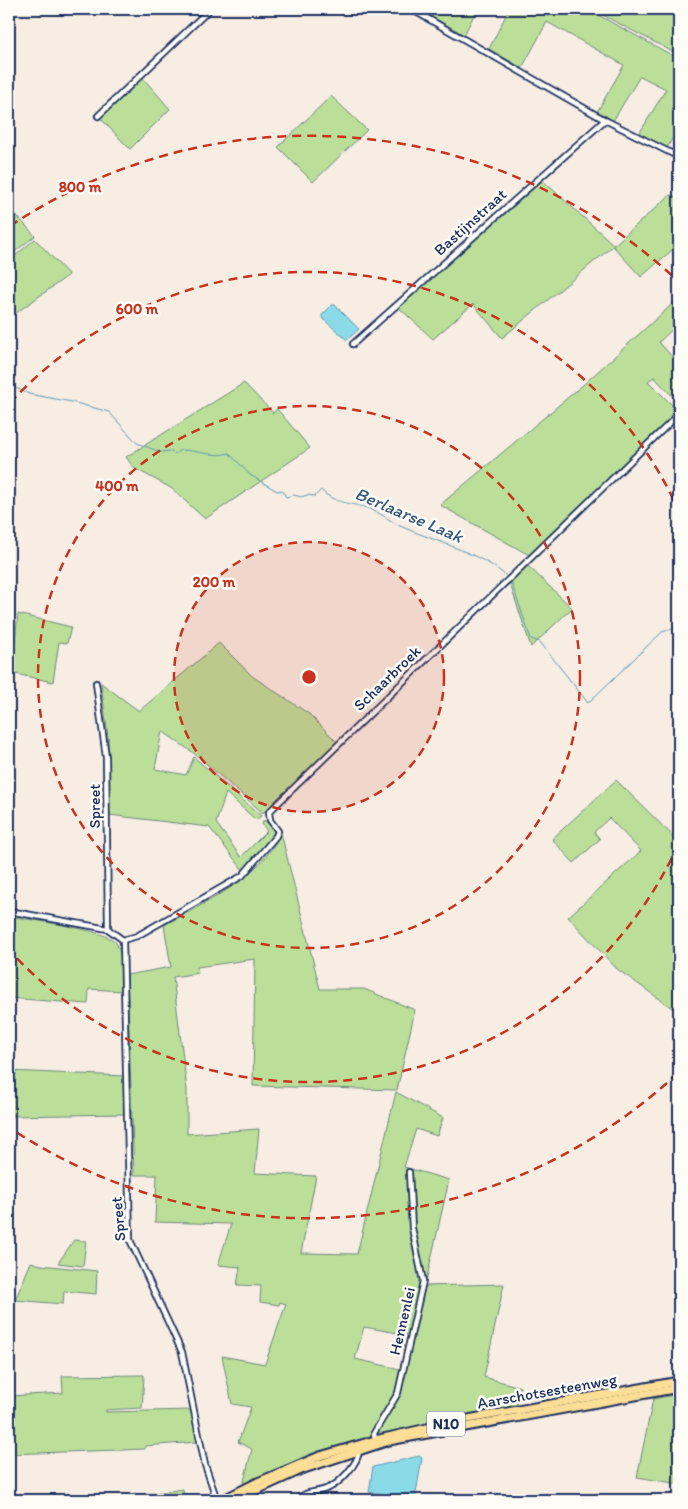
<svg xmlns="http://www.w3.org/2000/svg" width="688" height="1509" font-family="Itim,sans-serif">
<rect width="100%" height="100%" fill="#f7ede3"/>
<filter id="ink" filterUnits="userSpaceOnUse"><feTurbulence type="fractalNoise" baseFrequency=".02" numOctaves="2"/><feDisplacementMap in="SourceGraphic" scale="10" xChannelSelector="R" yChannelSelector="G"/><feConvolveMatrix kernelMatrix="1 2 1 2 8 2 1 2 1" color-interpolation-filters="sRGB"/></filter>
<g filter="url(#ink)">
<g fill="#bbdf99" stroke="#6b877c">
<path d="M418 9H477L464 35Z"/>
<path d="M509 9H587L679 59V126L667 148 639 134 666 89 640 76 613 121 597 112 624 65 547 22 522 68 489 49Z"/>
<path d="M594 9H679V55L593 10Z"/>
<path d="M142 77 170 109 130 149 100 118Z"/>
<path d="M331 96 367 130 313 182 278 147Z"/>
<path d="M541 179 614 245 670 195 679 198V244L641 277 613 246 502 338 473 304 433 339 397 306Z"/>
<path d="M9 207 35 236 9 256Z"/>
<path d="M35 239 69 275 9 318V261Z"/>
<path d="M679 298V323L659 342 674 359 679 355V403L654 377 648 381 678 411 529 555 440 505 584 384Z"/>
<path d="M244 383 273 413 277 409 310 448 205 519 171 488 134 468 126 457Z"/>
<path d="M526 564 572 608 531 647 509 581Z"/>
<path d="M18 614 71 627 67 643 59 642 53 682 11 673Z"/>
<path d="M219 643 252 676 309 714 337 742 263 813 195 754 162 731 155 769 186 775 194 757 261 816 256 820 226 793 216 823 241 857 267 831 262 824 264 820 272 827 275 834 243 870 209 827 109 815 108 737 101 683 139 711Z"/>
<path d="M616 780 679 842V1001L672 1008 617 969 568 917 641 851 609 818 594 832 600 839 574 863 552 839Z"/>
<path d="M281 833 320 989H364L415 1010 397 1090 253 1086 255 959 197 967 198 973 173 977 187 1090V1134L259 1129 255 1173 316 1176 301 1253 357 1254 396 1092 443 1118 437 1136 416 1129 404 1167 449 1180 425 1286 504 1284 484 1377 520 1387 516 1407 377 1434 397 1400 401 1389 425 1287 422 1285 409 1335 364 1327 355 1359 400 1369 396 1392 372 1431V1436L310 1454 243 1485 252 1449 238 1442 251 1407 232 1404 222 1356 265 1364 286 1304 280 1302 279 1305 260 1302 261 1286 237 1285 240 1267 218 1265 231 1224 155 1222 157 1175H134L127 975 171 967 164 925C208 901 258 880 281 833Z"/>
<path d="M9 916C28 920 109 929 117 944 123 957 121 978 123 991L89 989 88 1004 9 998Z"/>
<path d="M9 1071 125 1076V1114L9 1116Z"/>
<path d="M74 1240 86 1241 83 1266 58 1263Z"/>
<path d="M31 1262 41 1265 97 1271 96 1294 64 1291 63 1304 15 1300Z"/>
<path d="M144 1375 142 1408 106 1410V1412L192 1410 197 1442 145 1446V1449L9 1454V1396L63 1393 62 1376Z"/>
<path d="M679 1394V1484L637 1477 653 1399Z"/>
<path d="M183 1489 184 1500H111Z"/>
</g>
<g fill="#8bdae8" stroke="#5e96b1">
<path d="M332 305H335L359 329 347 340 322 318V315Z"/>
<path d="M419 1456 422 1458 415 1499 369 1492 373 1467Z"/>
</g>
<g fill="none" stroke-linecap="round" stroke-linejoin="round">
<g stroke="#5e96b1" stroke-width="1">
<path d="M9 385 29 394 72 402 109 412 137 443 160 452 172 451 175 454 180 450C197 450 214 458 229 453L250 475 277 491 282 490 286 497 294 495 301 497 307 495 315 496 321 490C333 504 355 503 370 509 381 513 390 521 400 526 429 539 486 555 507 577"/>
<path d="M511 581 531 639 540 642 588 703 662 632 679 627"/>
</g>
<g stroke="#1b2f5e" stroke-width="8">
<g id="minor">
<path d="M411 9 605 120 679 157"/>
<path d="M98 116 210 9"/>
<path d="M353 344 605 120"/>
<path d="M96 683 106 757 108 929"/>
<path d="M9 911 108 929 123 940 130 1240 182 1352 205 1465 217 1500"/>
<path d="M123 940 137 936 242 876 276 836 278 831 270 820 269 812 679 414"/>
<path d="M375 1440 374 1433 398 1393 423 1281 412 1228 409 1172"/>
<path d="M297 1500C304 1491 316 1493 326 1489 339 1485 359 1463 359 1450"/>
</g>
</g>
<g stroke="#1b2f5e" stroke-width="11">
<g id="primary">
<path d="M222 1500 260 1481 320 1456 375 1440 457 1421 679 1381"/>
<path d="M235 1500 301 1470 389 1441 679 1388"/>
</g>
</g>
<use href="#minor" stroke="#fdfcf7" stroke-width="4.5"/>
<use href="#primary" stroke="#fdde96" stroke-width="7"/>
</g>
</g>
<circle cx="309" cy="677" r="135" fill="#c8321e" fill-opacity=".12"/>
<g fill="none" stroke="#c8321e" stroke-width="2.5" stroke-dasharray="9 6">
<circle cx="309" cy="677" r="135"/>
<circle cx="309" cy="677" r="271"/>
<path d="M678 845A406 406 0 0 1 10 951M10 403A406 406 0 0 1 678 509"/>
<path d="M678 1073A541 541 0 0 1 10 1128M10 226A541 541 0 0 1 678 281"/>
</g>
<g text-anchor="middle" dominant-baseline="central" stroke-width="5" stroke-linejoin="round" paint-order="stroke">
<rect fill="#fdfcf7" stroke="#5f6c8c" stroke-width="1" x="427" y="1411.5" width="38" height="25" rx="4"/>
<g font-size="15" font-weight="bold" fill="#1b2f5e">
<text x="446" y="1424">N10</text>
</g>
<g font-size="16" fill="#1b2f5e" stroke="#fdfcf7">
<text transform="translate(470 222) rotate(-42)">Bastijnstraat</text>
<text transform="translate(387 678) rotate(-44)">Schaarbroek</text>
<text transform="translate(94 806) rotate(-90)">Spreet</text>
<text transform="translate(118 1219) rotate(-95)">Spreet</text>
<text transform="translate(402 1321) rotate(-77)">Hennenlei</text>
<text transform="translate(547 1391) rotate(-10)">Aarschotsesteenweg</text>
</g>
<g font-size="18" font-style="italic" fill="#375a80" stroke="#fdfcf7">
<text transform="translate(409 515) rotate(23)">Berlaarse Laak</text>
</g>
</g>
<circle cx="309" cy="677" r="8" fill="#c8321e" stroke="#fdfcf7" stroke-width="2.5"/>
<g font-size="15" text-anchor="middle" font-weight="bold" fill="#c8321e" stroke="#fdfcf7" stroke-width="5" stroke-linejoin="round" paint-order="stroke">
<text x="80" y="192">800 m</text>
<text x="137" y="314">600 m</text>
<text x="117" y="491">400 m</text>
<text x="214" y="587">200 m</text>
</g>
<rect width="688" height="1509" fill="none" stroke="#fdfcf7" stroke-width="30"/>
<rect x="15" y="15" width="658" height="1479" fill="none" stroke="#1b2f5e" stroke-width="2" filter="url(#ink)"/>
</svg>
